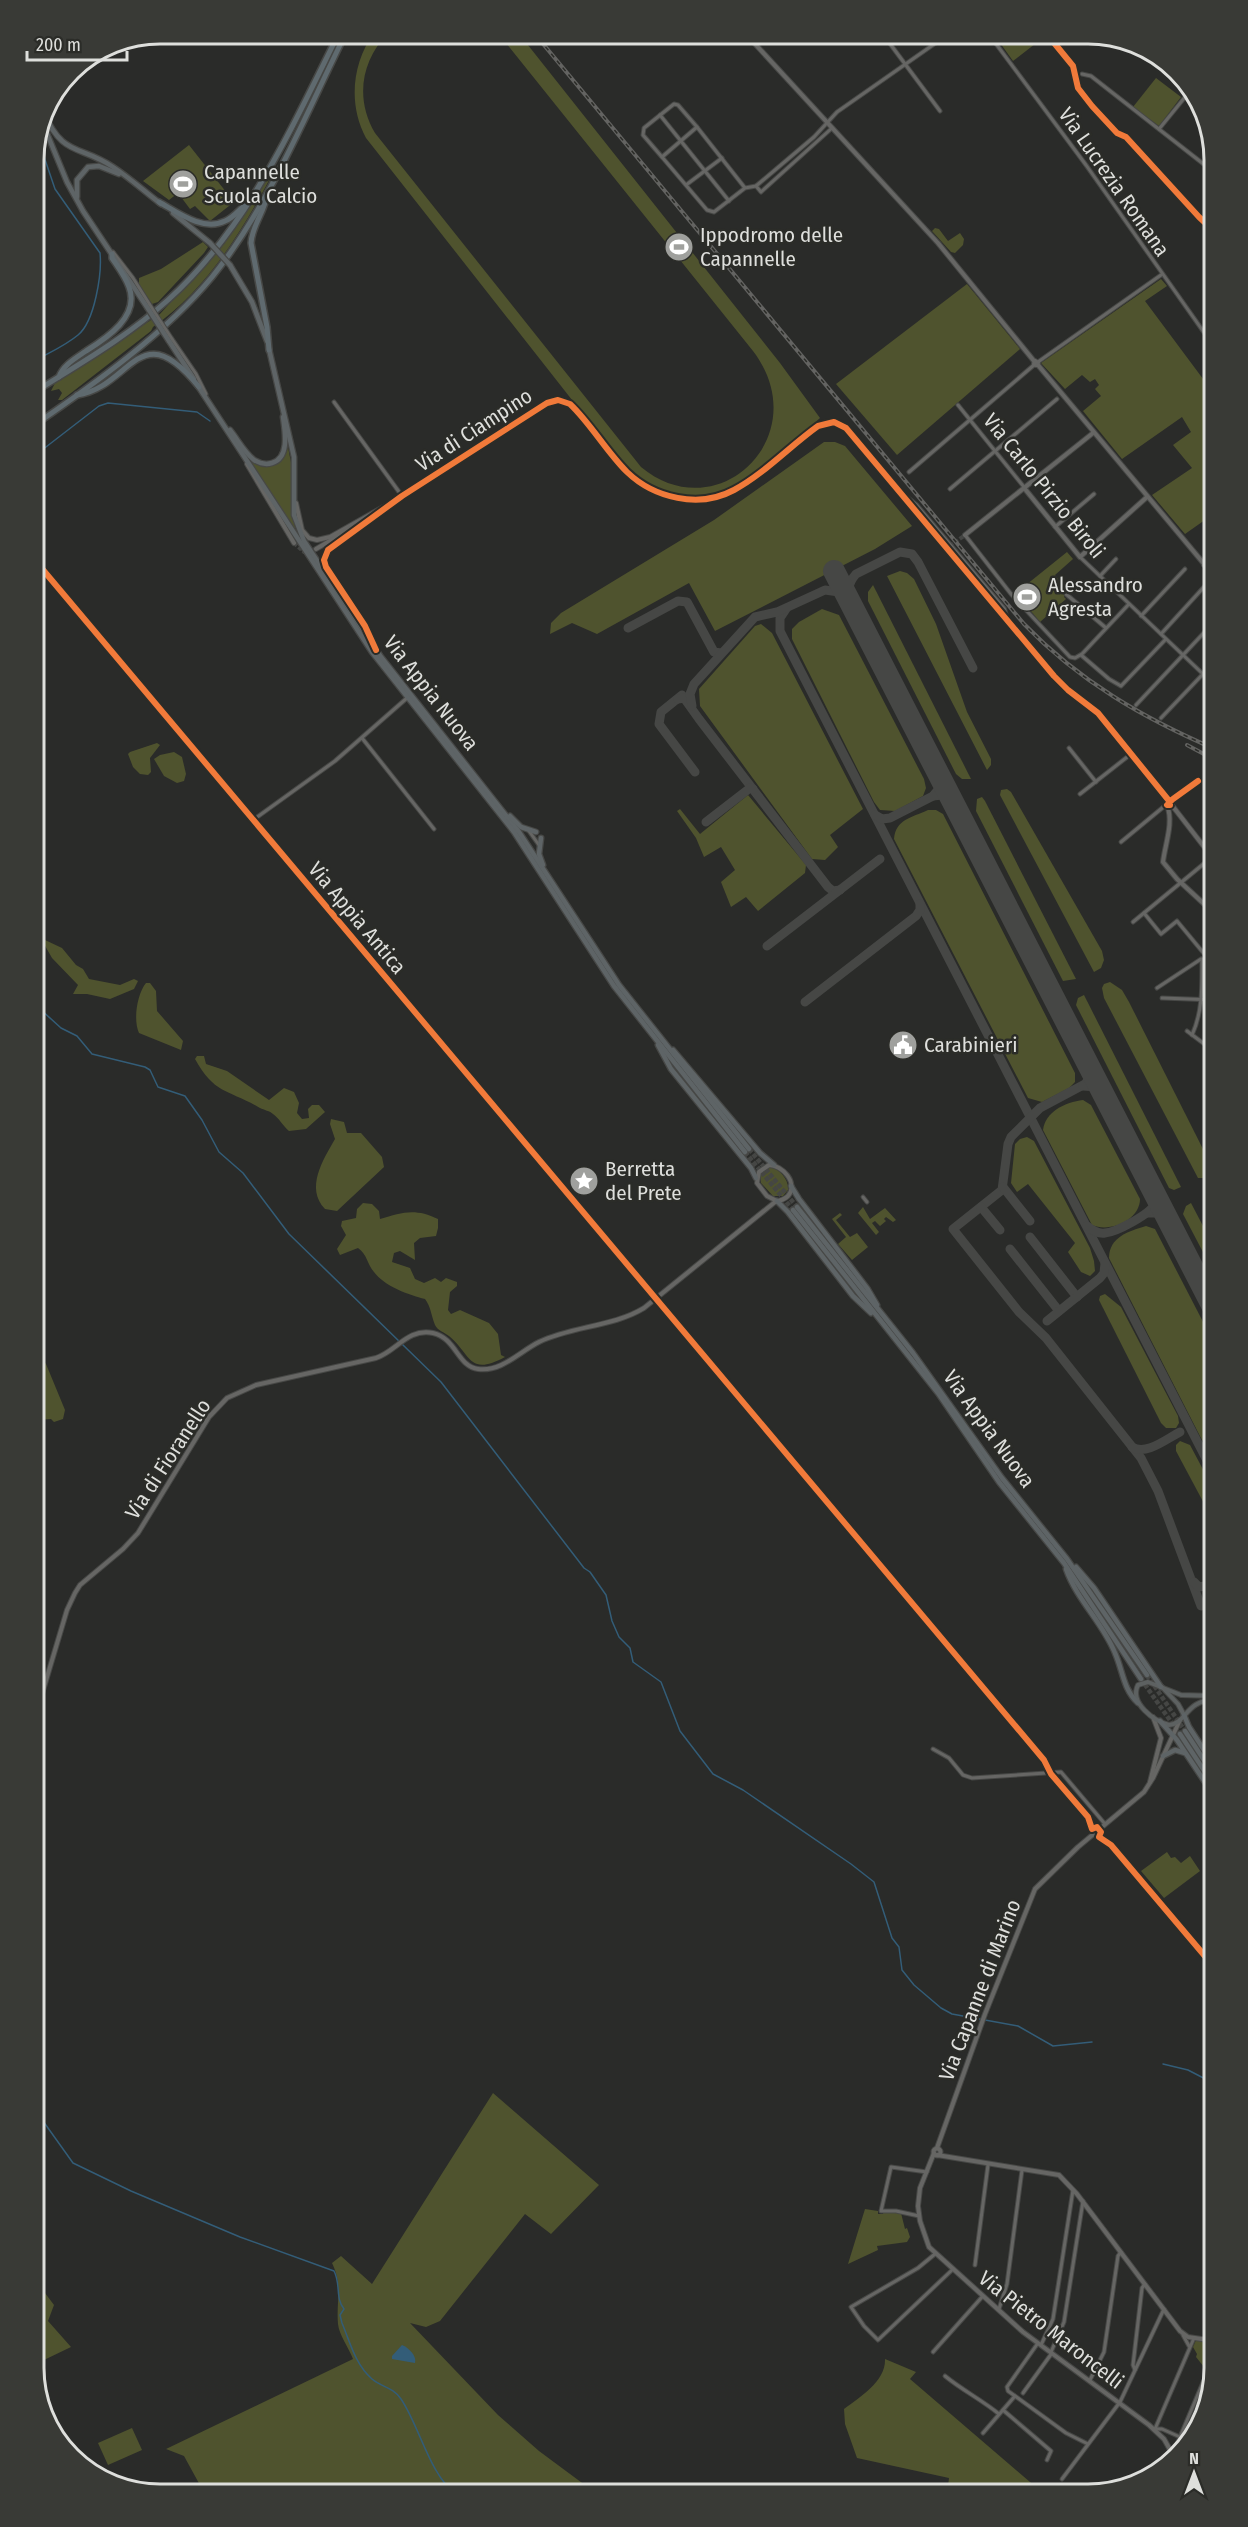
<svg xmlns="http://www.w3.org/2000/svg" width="1248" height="2527" font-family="'Fira Sans Condensed',sans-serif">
<rect width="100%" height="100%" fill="#2a2b29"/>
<g fill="#4f532e">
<path d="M374 33H388C361 61 355 99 375 133L641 467C718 531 817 435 753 351L498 33H518L520 35 780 363 820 418C759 472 689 545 616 456L366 138C348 105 352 63 374 33Z"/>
<path d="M993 33H1041L1044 37 1013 61Z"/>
<path d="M1156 78 1181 97 1159 126 1133 107Z"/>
<path d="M189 145 234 202 210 221 195 206 190 209 178 193 169 200 143 181Z"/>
<path d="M273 168 275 169C245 227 207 290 153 327L151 331 62 400H58L62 393 59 389 51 391 55 383 160 314 224 244Z"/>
<path d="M935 228 939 229 948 241 960 233 964 239 963 245 955 253 951 252 932 231Z"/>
<path d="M203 242 208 247 204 253 158 302 152 304 139 284V278L161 269Z"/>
<path d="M1161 279 1167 286 1145 301 1215 395V518L1212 515 1185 534 1152 495 1192 468 1173 445 1191 432 1182 417 1122 459 1083 411 1101 396 1095 389 1099 385 1095 379 1090 382 1082 375 1065 389 1041 363Z"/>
<path d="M967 284 1020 349 897 455 836 384Z"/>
<path d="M824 442H835L845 446 912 526 875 549 715 631 689 583 597 634 572 623 550 634 551 623 561 613 714 520Z"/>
<path d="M288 447 293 473 291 509 296 531 251 462C268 468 283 468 288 447Z"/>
<path d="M1067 552 1073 559 1055 575 1067 590 1064 597 1066 599 1040 622 1016 593Z"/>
<path d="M900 571 907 573 914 579 936 624 967 712 991 759V765L987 770 887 576Z"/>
<path d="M873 585 971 779H962L956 774 868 601V592Z"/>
<path d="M822 609 839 615 924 779 926 788 923 796 895 811 880 810 874 802 792 639V629L799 622Z"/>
<path d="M761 624 772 633 863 809 830 835 838 847 825 860 812 859 700 706 699 689 755 626Z"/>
<path d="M157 743 160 745 150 758 151 772 148 775 140 774 133 767 128 754 130 752Z"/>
<path d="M174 752 182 757 186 774 184 781 177 783 164 776 154 759 160 755Z"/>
<path d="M1007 789 1011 792 1102 951 1104 960 1101 968 1094 972 1000 795 1001 790Z"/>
<path d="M748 795 806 865 805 873 758 911 746 897 731 907 721 882 735 870 721 847 704 857 696 838 677 811 680 809 700 834Z"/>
<path d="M982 797 985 801 1076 979 1063 981 976 811 977 799Z"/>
<path d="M928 810H936L943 814 1075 1073V1082L1069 1088 1042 1102 1028 1098 894 839C896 819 911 818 928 810Z"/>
<path d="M45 940 62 948 76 965 83 969 89 979 120 985 134 979 138 981 134 989 110 999 87 994H73L78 985 52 958 44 944Z"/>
<path d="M1110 982 1122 990 1129 1002 1210 1163 1211 1170 1207 1178H1198L1104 998 1102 988 1104 984Z"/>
<path d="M146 983H150L156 991 157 1011 183 1041 181 1050 139 1033C133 1020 137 994 146 983Z"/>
<path d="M1084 995 1181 1187 1174 1190 1169 1188 1076 1005 1078 998Z"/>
<path d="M197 1056H204L206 1064 227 1071 269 1100 284 1088 294 1092 299 1103 297 1113 302 1119 309 1118 308 1109 312 1105H319L325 1112 306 1129 289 1131C283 1126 279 1118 273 1114 270 1111 264 1110 260 1108 228 1089 215 1095 195 1059Z"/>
<path d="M1083 1100 1091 1105 1140 1199C1140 1220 1110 1233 1092 1225L1043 1130C1045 1112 1065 1102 1083 1100Z"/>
<path d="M331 1119 344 1122 347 1133H361L382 1157 384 1167 337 1211 325 1209C305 1188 323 1160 335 1139L330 1124Z"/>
<path d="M1027 1137 1034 1141 1090 1248 1094 1261 1095 1271 1090 1276 1081 1272 1068 1252 1075 1243 1028 1184 1017 1192 1011 1183 1015 1144 1020 1139Z"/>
<path d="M770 1167C780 1169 789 1180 788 1190L783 1196H773L761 1183 760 1174Z"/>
<path d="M363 1203 372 1204 379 1211 380 1219C402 1212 416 1208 438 1219V1228L436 1236 420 1238 414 1243 415 1260 400 1251 394 1253 392 1262 410 1268 415 1279 424 1283 435 1278 441 1282 446 1278 457 1282V1286L450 1292 448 1310 451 1314 460 1310 489 1323 498 1334 501 1355 505 1357C468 1377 471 1354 449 1336 444 1332 438 1331 435 1325 431 1315 431 1307 425 1299 409 1295 384 1286 374 1272 367 1264 367 1254 358 1248L340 1255 337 1249 346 1235 341 1226 342 1221 356 1218 357 1209Z"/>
<path d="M1191 1203 1215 1249V1275L1183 1214 1186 1206Z"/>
<path d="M863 1207 870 1219 885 1208 896 1220 893 1222 886 1217 884 1219 886 1221 880 1226 875 1221 872 1223 879 1232 876 1235 858 1213Z"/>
<path d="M840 1213 842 1215 836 1220 850 1237 857 1233 868 1247 852 1260 838 1244 846 1237 832 1219Z"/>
<path d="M1146 1226 1155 1229 1215 1345V1447L1211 1448 1202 1440 1109 1258C1109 1237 1129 1231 1146 1226Z"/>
<path d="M1105 1294 1121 1307 1178 1416 1179 1423 1176 1428H1166L1161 1423 1099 1300 1100 1296Z"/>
<path d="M37 1352 46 1364 65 1410 63 1419 54 1422 51 1419 37 1420 33 1425V1354Z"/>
<path d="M1180 1441 1190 1445 1215 1492V1524L1176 1451V1445Z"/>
<path d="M1167 1852 1171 1858 1175 1857 1181 1863 1190 1856 1200 1871 1164 1898 1141 1871Z"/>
<path d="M493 2093 599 2185 551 2234 525 2214 440 2321 426 2327 410 2323 498 2415 539 2451 597 2494H220L201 2487 184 2456 166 2449 353 2359C349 2348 339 2335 338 2324 336 2300 343 2286 332 2263L341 2256 372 2284Z"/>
<path d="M865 2209 878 2211V2214H883L884 2211 901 2213 905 2229 907 2228 910 2237 907 2242 877 2246 878 2250 848 2264Z"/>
<path d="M33 2277 54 2305 48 2321 71 2347 44 2360 33 2341Z"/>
<path d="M1196 2340 1215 2344 1208 2364 1204 2367 1196 2357 1197 2354 1193 2347Z"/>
<path d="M885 2359 916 2372 910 2379 1044 2494H947L949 2478 857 2458 845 2424 844 2409C860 2397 886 2381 885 2359Z"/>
<path d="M132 2428 142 2450 108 2465 98 2443Z"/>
</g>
<path fill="#335d78" d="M402 2345C409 2348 417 2356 415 2363L392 2359V2356Z"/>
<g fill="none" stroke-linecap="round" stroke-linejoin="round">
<g stroke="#335d78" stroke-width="1.5">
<path d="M1204 223 1215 232"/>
<path d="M33 362C48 353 65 346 78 335 95 321 102 273 100 253L55 189 37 136"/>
<path d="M33 457 99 406 108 403 197 412 210 421"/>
<path d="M33 985 37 992 39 1008 61 1028 77 1036 92 1054 145 1067 150 1070 158 1087 185 1096 202 1120 219 1152 243 1173 289 1234 441 1382 584 1568 590 1572 606 1595 612 1621 619 1637 630 1648 633 1662 661 1682 680 1731 713 1774 743 1790 851 1864 874 1882 892 1938 899 1947 902 1970 914 1985 941 2008 952 2014 1018 2026 1053 2046 1092 2042"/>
<path d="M1163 2064 1188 2070 1215 2084"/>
<path d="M33 2107 73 2163 131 2191 240 2237 334 2271C341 2284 335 2298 344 2309L340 2315 342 2323C350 2342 355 2364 372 2379 381 2387 393 2387 401 2399 419 2425 430 2476 456 2494"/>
</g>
<g stroke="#464745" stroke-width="9">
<path d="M851 606C847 594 847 584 856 574L900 552 912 554 918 562 973 668"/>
<path d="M786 609 780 618V631L1215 1476"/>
<path d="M628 628 678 601 687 602 714 652 721 653"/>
<path d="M682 695 661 712 659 724 695 772"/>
<path d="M678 699 684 698 699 719 828 887 833 891 840 890"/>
<path d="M692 706 690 694 694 684 755 617 777 612 825 590 839 592 850 604"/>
<path d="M933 796 942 795 953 802"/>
<path d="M875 815 882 819 890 818 933 796 938 790 941 779"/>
<path d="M706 822 750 788 753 789"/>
<path d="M767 946 880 859"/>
<path d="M805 1002 916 916 920 910V904"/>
<path d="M1088 1064 1090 1077 1085 1084 1040 1108 1011 1137 1008 1144 1002 1190 953 1229 1019 1312 1046 1338 1141 1458 1158 1491 1201 1606"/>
<path d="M1083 1086 1097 1087 1104 1096"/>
<path d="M1003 1187 1030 1221"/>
<path d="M981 1207 1000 1230"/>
<path d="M1148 1213H1158L1169 1220"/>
<path d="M1087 1226C1093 1231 1098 1234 1105 1233 1117 1232 1150 1214 1155 1204L1154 1192"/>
<path d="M1030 1237 1077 1297"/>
<path d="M1010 1249 1059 1311"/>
<path d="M1047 1321 1100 1278 1104 1273 1105 1263"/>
<path d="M1132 1447C1146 1456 1166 1439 1180 1432"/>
<path d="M1194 1582 1199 1587 1215 1584"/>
</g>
<path stroke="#464745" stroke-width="22" d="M834 571 1215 1311"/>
<g stroke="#454644" stroke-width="4" stroke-dasharray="4 2" stroke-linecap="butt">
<path d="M294 543 304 552 316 549"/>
<path d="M950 546 965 535"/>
</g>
<g stroke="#454644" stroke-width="4.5" stroke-dasharray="4.5 2" stroke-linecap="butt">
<path d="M749 1149 797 1207"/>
<path d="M745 1152 793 1210"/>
<path d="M1147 1675 1185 1731"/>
<path d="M1141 1679 1174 1726"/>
</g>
<g stroke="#474846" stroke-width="5">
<g id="minor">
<path d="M882 33 940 111"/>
<path d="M988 33 1086 165 1215 348"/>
<path d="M1082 74 1091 76 1215 173"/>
<path d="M660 115 729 201"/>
<path d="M1159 129 1190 91"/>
<path d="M662 157 643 135 644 128 674 104 678 105 697 127"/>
<path d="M686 185 722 158"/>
<path d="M756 186 761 192 832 128"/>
<path d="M745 188 697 127 662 157 707 210 714 212 745 188 756 186 814 137 837 112 950 33"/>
<path d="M113 252 133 278 150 305"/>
<path d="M172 339 196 374 206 394"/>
<path d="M1038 362 1161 275"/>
<path d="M334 402 402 496"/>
<path d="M958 405 1024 487"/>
<path d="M909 472 1034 365"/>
<path d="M950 489 1057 399"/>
<path d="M1055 527 1094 494"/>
<path d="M965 535 1011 594 1070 657 1075 658 1082 654 1129 604"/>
<path d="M1080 557 1203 674 1215 681"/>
<path d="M33 558 654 1299"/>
<path d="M1100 576 1116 559"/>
<path d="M1066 594 1106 628"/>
<path d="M1141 616 1185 569"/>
<path d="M1161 634 1214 576"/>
<path d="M1081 655 1109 679 1121 686 1166 639"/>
<path d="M1136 705 1215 621"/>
<path d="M1161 718 1203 674"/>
<path d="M362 738 434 829"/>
<path d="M1069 748 1096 782"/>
<path d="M1080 794 1131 754"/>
<path d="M1170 802 1198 781"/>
<path d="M253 820 335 761 407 698"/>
<path d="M529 831 539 845"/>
<path d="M1121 842 1167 804"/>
<path d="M1144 913 1161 934 1177 921 1206 956"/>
<path d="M1133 922 1212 857"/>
<path d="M1206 956 1215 949"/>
<path d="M1157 988 1201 959"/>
<path d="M1162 998 1215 1000"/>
<path d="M1187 1031 1215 1052"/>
<path d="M1192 1035C1203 1011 1202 985 1202 959"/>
<path d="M1214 1085 1215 1084"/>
<path d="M863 1197 867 1202"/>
<path d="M933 1749 949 1758 963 1775 972 1778 1061 1772 1105 1824"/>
<path d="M919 2216 896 2211H881L891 2167 927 2172"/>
<path d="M935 2254 918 2268 851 2307 864 2326 878 2340 952 2270"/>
<path d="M975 2265 988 2165"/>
<path d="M999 2309 1007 2284 1022 2170"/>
<path d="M1183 2335 1189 2346"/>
<path d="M1041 2345 1053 2319 1073 2190"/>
<path d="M933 2352 982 2297"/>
<path d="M1051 2352 1064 2322 1083 2201"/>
<path d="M1135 2370 1133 2365 1142 2288 1145 2284"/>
<path d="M945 2376C962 2390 982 2400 999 2414"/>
<path d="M1090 2380 1104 2352 1118 2256 1121 2252"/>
<path d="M1023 2393 1052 2353"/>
<path d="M1015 2396 1008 2391 1007 2387 1038 2343"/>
<path d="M1003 2410 1051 2451 1047 2460"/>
<path d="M983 2433 1015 2396 1066 2433 1088 2444"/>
<path d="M1180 2437 1215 2354"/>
<path d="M1173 2454 1180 2437 1162 2429H1155L1194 2338"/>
<path d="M1062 2479 1120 2402 1164 2309"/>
</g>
</g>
<g stroke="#474846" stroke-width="6">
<g id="tertiary">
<path d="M745 33 938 243 1034 361"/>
<path d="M1035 361 1038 363 1036 365 1034 364Z"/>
<path d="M1038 365 1215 577"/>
<path d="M247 464 294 543"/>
<path d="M1025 489 1080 557 1147 497"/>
<path d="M905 496 916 505 1004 609 1007 619"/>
<path d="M296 503 302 530 309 538 317 540 330 537 394 501"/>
<path d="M965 535 1093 433"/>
<path d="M316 549 374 515"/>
<path d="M1204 565 1215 557"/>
<path d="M373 643 365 626 326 567 324 560 328 550 402 496 549 402 562 401 571 405C592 426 606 452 627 472 655 498 700 509 734 490 765 473 790 446 818 426 828 420 837 421 846 428L1054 676 1068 690 1098 713 1170 802 1167 803 1168 806 1171 804 1170 802"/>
<path d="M1171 804 1212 857 1215 855"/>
<path d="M1167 805C1174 823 1165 844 1163 862L1177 879 1215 914"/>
<path d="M33 1724 67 1610 75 1593 80 1585 123 1549 138 1533 209 1417 227 1398 256 1385 376 1358C397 1351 407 1328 433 1333 456 1338 458 1367 478 1369 502 1372 519 1352 539 1342 572 1326 613 1327 644 1308L775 1202C779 1201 785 1199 788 1196 799 1183 782 1165 769 1165L759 1172 757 1183 767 1196 777 1201"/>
<path d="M1150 1782 1161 1738 1153 1717"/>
<path d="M937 2148 985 2014 1035 1889 1078 1847 1144 1792 1153 1778 1180 1720"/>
<circle cx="937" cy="2152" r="3.5"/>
<path d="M934 2153 920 2188 918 2206 920 2221 929 2247 1023 2332 1149 2425 1164 2439 1173 2455"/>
<path d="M937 2155 1059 2175 1077 2194 1180 2331 1188 2337 1215 2341"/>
</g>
</g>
<g stroke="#474846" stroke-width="6">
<g id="secondary">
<path d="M1162 1687 1178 1704 1184 1715"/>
<path d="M1215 1699C1185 1701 1187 1723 1169 1725 1154 1721 1129 1703 1138 1685L1148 1682 1181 1695 1215 1696"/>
</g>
</g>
<g stroke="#474846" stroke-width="7">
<g id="primary">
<path d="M43 111C63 158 79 144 113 167 130 178 145 192 161 204"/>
<path d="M41 119 67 182 83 211 147 307"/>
<path d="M77 197V180L88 167 99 166 119 174"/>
<path d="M173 213 210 243"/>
<path d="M230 265 252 302 267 341"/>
<path d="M169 341 194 379"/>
<path d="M269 349 294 457V515L304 541 381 657 519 832 619 985 749 1149"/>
<path d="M198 386 372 652 514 832 614 986 745 1152"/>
<path d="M230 430C238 440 244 452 254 460 259 463 266 465 272 463 290 458 285 431 283 417"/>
<path d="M510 816 521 827 536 832"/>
<path d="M541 838 539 854 543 865"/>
<path d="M658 1045 671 1069 751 1168 756 1178"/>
<path d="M673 1050 760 1153 774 1165"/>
<path d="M791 1186 799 1199 867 1288 877 1305"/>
<path d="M777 1201 788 1212 853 1296 871 1313"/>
<path d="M797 1207 913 1353 1002 1478 1067 1559 1147 1675"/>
<path d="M793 1210 938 1393 999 1482 1064 1563 1141 1679"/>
<path d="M1076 1567 1094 1588 1161 1687"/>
<path d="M1066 1569C1077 1600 1103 1623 1115 1653 1123 1671 1123 1689 1138 1703"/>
<path d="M1184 1715 1189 1727 1215 1767"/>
<path d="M1160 1721 1177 1740 1215 1797"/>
<path d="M1185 1731 1215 1777"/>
<path d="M1180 1734 1215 1787"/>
<path d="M1163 1756 1175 1750 1185 1753"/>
</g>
</g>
<g stroke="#474846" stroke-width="8">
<g id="motorway">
<path d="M267 194C265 212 252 225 251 243L267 327 269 350"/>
<path d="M159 202C177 212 203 232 225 221 233 218 238 211 244 206"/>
<path d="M59 377C63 365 76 358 86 351 107 338 140 316 129 287 125 276 118 267 112 258V254"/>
<path d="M33 393C79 364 127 337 168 300 247 229 292 127 339 33"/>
<path d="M77 395C131 388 139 312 199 387"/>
<path d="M33 426C93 385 166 333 212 277 270 205 305 115 346 33"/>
</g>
</g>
<use href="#minor" stroke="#666664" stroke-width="3"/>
<use href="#tertiary" stroke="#666664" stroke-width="4"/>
<use href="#secondary" stroke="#5d6161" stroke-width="4"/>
<use href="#primary" stroke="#5e6466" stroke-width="4.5"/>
<use href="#motorway" stroke="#5f6a6f" stroke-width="5"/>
<g stroke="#636361" stroke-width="4">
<g id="rail">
<path d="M534 33 1024 624C1079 681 1143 718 1215 749"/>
<path d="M1187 745 1215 760"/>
</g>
</g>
<use href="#rail" stroke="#2b2c28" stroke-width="1.5" stroke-dasharray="4.5" stroke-linecap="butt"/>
<g stroke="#474846" stroke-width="5" stroke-linecap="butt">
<path id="minor-bridge" d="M150 305 172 339"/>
</g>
<g stroke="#474846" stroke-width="7" stroke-linecap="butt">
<g id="primary-bridge">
<path d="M210 243 230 265"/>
<path d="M147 307 169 341"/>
</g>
</g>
<use href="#minor-bridge" stroke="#666664" stroke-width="3"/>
<use href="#primary-bridge" stroke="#5e6466" stroke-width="4.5"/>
<g stroke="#2b2c28" stroke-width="10">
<g id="cycleway">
<path d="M1046 33 1073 66 1078 88 1092 106 1117 133 1126 137 1199 217 1215 232"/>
<path d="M33 558 1044 1760 1051 1774 1088 1817 1092 1829 1097 1827 1101 1832 1099 1837 1111 1845 1215 1968"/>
<path d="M376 650 365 626 326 567 324 560 328 550 402 496 547 403 558 400 570 404C591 424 606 451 627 472 654 498 699 509 734 490 764 474 790 446 818 426L834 422 846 428 1054 676 1068 690 1098 713 1170 802 1167 805H1170V802L1173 799 1198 781"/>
</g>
</g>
<use href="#cycleway" stroke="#f17a3a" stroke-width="6"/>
</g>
<defs>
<g id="stadium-disc" transform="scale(1.5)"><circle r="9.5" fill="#9fa09d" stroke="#2b2c28"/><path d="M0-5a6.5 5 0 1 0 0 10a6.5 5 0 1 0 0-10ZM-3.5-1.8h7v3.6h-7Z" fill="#fff"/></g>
<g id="civic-disc" transform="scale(1.5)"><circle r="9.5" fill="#9fa09d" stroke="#2b2c28"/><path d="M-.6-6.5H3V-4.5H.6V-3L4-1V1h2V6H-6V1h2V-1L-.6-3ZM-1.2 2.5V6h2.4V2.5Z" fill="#fff"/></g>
<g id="sight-disc" transform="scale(1.5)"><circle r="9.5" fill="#9fa09d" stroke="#2b2c28"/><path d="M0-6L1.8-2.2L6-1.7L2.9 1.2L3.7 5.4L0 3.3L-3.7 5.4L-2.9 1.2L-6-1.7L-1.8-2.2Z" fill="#fff"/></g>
</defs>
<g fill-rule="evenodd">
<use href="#stadium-disc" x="183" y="184"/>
<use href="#stadium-disc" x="679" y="247"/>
<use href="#stadium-disc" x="1027" y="597"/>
<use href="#civic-disc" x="903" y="1045"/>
<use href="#sight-disc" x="584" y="1181"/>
</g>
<g text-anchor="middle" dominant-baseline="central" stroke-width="5" stroke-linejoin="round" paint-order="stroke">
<g font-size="21" fill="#dedfdc" stroke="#2b2c28" text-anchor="start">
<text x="204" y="172">Capannelle<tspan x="204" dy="24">Scuola Calcio</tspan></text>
<text x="700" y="235">Ippodromo delle<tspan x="700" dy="24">Capannelle</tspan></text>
<text x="1048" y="585">Alessandro<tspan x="1048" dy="24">Agresta</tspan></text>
<text x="924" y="1045">Carabinieri</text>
<text x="605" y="1169">Berretta<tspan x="605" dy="24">del Prete</tspan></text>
</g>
<g font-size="21" fill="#dedfdc" stroke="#2b2c28">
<text transform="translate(1114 182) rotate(55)">Via Lucrezia Romana</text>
<text transform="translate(474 430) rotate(-33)">Via di Ciampino</text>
<text transform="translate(1044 486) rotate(51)">Via Carlo Pirzio Biroli</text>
<text transform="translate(431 693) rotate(52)">Via Appia Nuova</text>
<text transform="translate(357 918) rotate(50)">Via Appia Antica</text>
<text transform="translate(989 1429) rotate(54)">Via Appia Nuova</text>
<text transform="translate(168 1459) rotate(-57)">Via di Fioranello</text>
<text transform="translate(980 1990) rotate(-69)">Via Capanne di Marino</text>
<text transform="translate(1051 2330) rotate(38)">Via Pietro Maroncelli</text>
</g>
</g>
<path d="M0 0H1248V2527H0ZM160 44H1088A116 116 0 0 1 1204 160V2368A116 116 0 0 1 1088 2484H160A116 116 0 0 1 44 2368V160A116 116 0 0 1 160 44Z" fill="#393a36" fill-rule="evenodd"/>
<path fill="none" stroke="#dedfdc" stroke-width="3" d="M160 44H1088A116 116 0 0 1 1204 160V2368A116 116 0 0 1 1088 2484H160A116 116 0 0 1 44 2368V160A116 116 0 0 1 160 44Z"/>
<g transform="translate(1194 2473)" stroke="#2b2c28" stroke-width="4.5" paint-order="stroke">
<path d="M0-4.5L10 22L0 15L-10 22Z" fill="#dedfdc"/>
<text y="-9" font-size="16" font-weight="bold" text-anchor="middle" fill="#dedfdc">N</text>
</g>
<path d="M27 51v9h100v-9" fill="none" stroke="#dedfdc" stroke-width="3"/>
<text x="36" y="51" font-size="18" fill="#dedfdc" stroke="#2b2c28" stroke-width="4.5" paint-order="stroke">200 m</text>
</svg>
